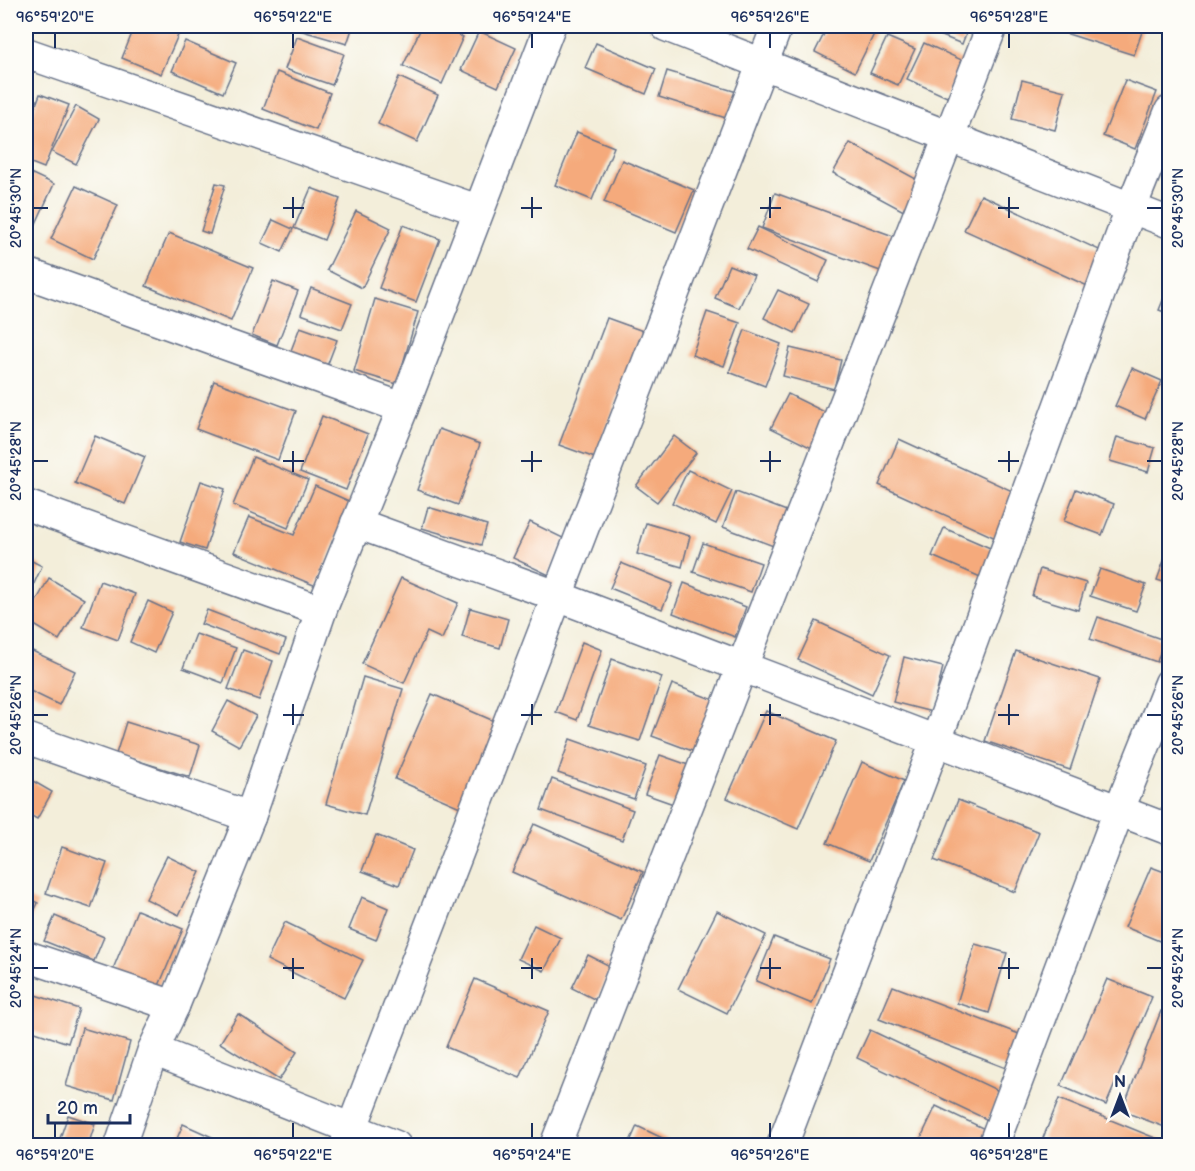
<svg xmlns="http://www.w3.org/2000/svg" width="1195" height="1171" font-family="'Balsamiq Sans',sans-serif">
<rect width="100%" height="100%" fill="#fdfcf7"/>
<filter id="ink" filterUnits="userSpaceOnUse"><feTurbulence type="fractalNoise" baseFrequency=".0167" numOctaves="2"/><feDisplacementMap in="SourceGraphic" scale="12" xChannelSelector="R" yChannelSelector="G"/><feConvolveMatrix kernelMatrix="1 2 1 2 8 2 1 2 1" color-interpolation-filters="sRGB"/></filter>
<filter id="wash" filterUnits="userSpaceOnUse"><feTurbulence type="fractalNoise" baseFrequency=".008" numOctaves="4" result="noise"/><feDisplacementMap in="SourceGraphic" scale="24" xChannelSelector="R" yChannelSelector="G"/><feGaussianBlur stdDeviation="1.35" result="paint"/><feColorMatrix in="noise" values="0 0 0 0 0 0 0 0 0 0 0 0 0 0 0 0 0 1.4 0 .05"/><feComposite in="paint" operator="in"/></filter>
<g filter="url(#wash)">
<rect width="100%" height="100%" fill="#f3eeda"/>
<g id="blocks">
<g fill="#f5aa7b">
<path d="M135 26H182L161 74 122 58Z"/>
<path d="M300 26H353L347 44 299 30Z"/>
<path d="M422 26H437L463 37 442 84 403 66Z"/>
<path d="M828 26H867L876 30 855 72 815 52Z"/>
<path d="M928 26H969L962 44 927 30Z"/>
<path d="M1043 26H1144L1134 55Z"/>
<path d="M479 31 516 48 498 87 461 70Z"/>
<path d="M297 37 344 54 332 85 285 69Z"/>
<path d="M887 37 915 49 898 85 870 73Z"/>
<path d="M185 41 236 63 223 93 172 71Z"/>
<path d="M596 43 656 69 646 94 585 68Z"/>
<path d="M924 43 964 61 947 97 907 79Z"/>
<path d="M667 71 737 92 729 119 659 97Z"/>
<path d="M277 72 330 93 316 130 263 109Z"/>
<path d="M399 77 438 95 417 142 378 124Z"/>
<path d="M1022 80 1065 91 1055 130 1012 119Z"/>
<path d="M1125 80 1157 92 1135 149 1103 136Z"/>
<path d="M40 94 69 105 44 168 26 161V132Z"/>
<path d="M26 96 36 102 26 121Z"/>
<path d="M76 106 99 119 76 164 52 152Z"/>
<path d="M577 132 614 147 592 200 555 185Z"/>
<path d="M850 143 927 185 911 215 833 173Z"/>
<path d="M622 160 694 190 676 232 604 202Z"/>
<path d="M26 171 54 184 33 230 26 227Z"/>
<path d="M216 183 225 185 210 234 201 231Z"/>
<path d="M76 186 118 205 93 259 51 239Z"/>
<path d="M311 188 340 199 324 240 294 228Z"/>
<path d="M775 193 896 237 883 272 762 228Z"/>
<path d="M981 195 1108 254 1092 288 964 230Z"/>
<path d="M356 211 391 228 362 288 327 270Z"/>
<path d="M273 220 293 229 282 252 262 243Z"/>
<path d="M403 225 440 239 416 302 379 288Z"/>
<path d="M758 227 828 260 818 282 747 249Z"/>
<path d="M169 233 253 268 231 321 146 286Z"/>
<path d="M729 265 754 275 739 308 715 298Z"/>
<path d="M273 281 298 291 277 345 252 335Z"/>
<path d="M1170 283V314L1159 310Z"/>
<path d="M311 288 352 304 342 329 301 314Z"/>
<path d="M778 290 809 304 795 333 764 318Z"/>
<path d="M375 299 418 312 397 384 354 371Z"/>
<path d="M707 312 740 323 724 366 692 355Z"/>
<path d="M607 318 643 331 595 458 559 445Z"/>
<path d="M300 327 337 340 327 366 290 353Z"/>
<path d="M745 330 781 344 765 386 729 372Z"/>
<path d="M790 348 841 360 834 389 783 376Z"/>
<path d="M1132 368 1162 381 1145 419 1115 406Z"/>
<path d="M214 381 296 411 278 460 196 429Z"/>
<path d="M788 394 835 417 818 451 771 428Z"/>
<path d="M322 416 368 434 346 490 300 472Z"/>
<path d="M439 429 480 444 458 505 417 490Z"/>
<path d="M95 436 145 457 125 504 75 483Z"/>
<path d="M674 436 696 453 657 502 636 486Z"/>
<path d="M1117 437 1155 448 1148 472 1110 461Z"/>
<path d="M899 439 1021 495 1000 540 879 485Z"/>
<path d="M253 457 308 480 288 528 233 505Z"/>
<path d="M688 470 732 491 716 524 672 503Z"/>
<path d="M201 481 225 489 205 550 180 542Z"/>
<path d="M315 486 351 502 316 586 234 552 249 517 294 535Z"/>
<path d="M1076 489 1114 504 1102 535 1064 521Z"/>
<path d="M736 492 797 515 784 550 723 527Z"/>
<path d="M428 507 487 525 481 545 422 528Z"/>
<path d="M530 522 565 539 549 575 513 558Z"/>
<path d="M646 523 690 536 682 567 637 554Z"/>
<path d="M944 528 997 551 985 579 932 556Z"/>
<path d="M703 543 761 563 751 592 693 572Z"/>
<path d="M1170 544V584L1157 580Z"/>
<path d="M26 558 42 566 26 601Z"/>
<path d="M621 563 673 584 662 609 610 588Z"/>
<path d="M1040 569 1086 583 1078 610 1032 596Z"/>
<path d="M1100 569 1146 585 1136 611 1090 596Z"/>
<path d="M49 578 84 599 59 640 26 620Z"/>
<path d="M401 578 458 603 442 639 427 632 404 683 362 664Z"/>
<path d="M100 581 135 594 118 640 83 627Z"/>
<path d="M684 583 746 607 735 637 673 613Z"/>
<path d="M148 601 172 612 154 653 130 642Z"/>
<path d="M470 608 508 619 500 648 462 637Z"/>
<path d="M207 610 286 640 280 654 201 624Z"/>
<path d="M1098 617 1164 640 1157 662 1090 639Z"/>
<path d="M816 621 890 655 872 694 798 660Z"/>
<path d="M196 634 236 648 223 683 183 668Z"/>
<path d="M582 642 602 650 577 720 556 712Z"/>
<path d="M26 648 75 671 59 705 26 689Z"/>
<path d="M243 650 273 661 259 700 228 689Z"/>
<path d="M1016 651 1100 679 1070 770 985 741Z"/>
<path d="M904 657 943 667 932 712 893 702Z"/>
<path d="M612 659 662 677 640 741 589 725Z"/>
<path d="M363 677 403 689 365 815 326 804Z"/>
<path d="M672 684 714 700 695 752 652 736Z"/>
<path d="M432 694 503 725 467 810 395 779Z"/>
<path d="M228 701 256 716 239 746 212 731Z"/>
<path d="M766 711 836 741 798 829 727 798Z"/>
<path d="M126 722 200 745 190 777 116 754Z"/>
<path d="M570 739 646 766 634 799 558 773Z"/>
<path d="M660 755 694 767 679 806 645 794Z"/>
<path d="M862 762 904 781 869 861 827 843Z"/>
<path d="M26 777 52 792 37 819 26 813Z"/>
<path d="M552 779 633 810 622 840 541 810Z"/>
<path d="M958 800 1039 832 1015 892 934 860Z"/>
<path d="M534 824 643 872 621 920 512 872Z"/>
<path d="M376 835 413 850 399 885 362 871Z"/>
<path d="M62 847 107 863 91 908 46 893Z"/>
<path d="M167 856 200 872 179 915 146 899Z"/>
<path d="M1151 867 1170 874V923L1162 942 1125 927Z"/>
<path d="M26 897 38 903 26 928Z"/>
<path d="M362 897 388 908 376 940 349 929Z"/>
<path d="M137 910 183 929 158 988 113 969Z"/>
<path d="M717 911 766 935 727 1013 678 989Z"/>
<path d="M55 916 104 937 94 961 44 941Z"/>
<path d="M285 922 363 960 344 998 267 960Z"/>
<path d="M534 925 561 938 544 971 518 959Z"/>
<path d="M774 937 830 959 812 1004 756 981Z"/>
<path d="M975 944 1007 953 989 1013 957 1003Z"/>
<path d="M588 955 612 967 596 1000 572 988Z"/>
<path d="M475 979 549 1011 520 1078 446 1047Z"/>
<path d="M1107 979 1152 997 1106 1105 1061 1086Z"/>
<path d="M893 986 1019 1034 1006 1068 879 1019Z"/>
<path d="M26 992 79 1009 68 1043 26 1029Z"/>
<path d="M1161 1011 1170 1014V1129L1122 1111Z"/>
<path d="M238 1014 297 1052 279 1080 220 1043Z"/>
<path d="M82 1028 130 1042 114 1100 66 1086Z"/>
<path d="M870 1030 1001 1092 988 1120 857 1058Z"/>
<path d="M1059 1099 1170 1144V1146H1063L1043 1138Z"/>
<path d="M936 1106 989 1131 982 1146H917Z"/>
<path d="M68 1115 95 1124 88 1146 58 1144Z"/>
<path d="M183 1124 232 1146H174Z"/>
<path d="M637 1126 679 1146H628Z"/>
</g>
</g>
</g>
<g filter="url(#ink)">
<use href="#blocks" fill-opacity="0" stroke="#677289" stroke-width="1.5"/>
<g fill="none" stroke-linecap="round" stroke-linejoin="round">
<g stroke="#677289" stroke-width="33">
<g id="minor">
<path d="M666 26 1170 223"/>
<path d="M26 53 478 210"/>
<path d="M26 273 403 408"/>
<path d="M26 505 321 611"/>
<path d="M356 523 557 596 1170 830"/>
<path d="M26 738 250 817"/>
<path d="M26 956 174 1006"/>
<path d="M153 1050 396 1146"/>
<path d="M120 1146 153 1050 174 1006 250 817 321 611 403 408 550 26"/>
<path d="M345 1146 777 26"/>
<path d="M555 1146 992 26"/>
<path d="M782 1146 936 741 1131 208 1170 111"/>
<path d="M993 1146 1119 810 1170 683"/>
</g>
</g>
<use href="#minor" stroke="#fff" stroke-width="30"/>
</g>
</g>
<path fill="none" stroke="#1b2f5e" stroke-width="2" d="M55 33V48M293 33V48M532 33V48M770 33V48M1009 33V48M293 197V218M532 197V218M770 197V218M1009 197V218M33 208H48M283 208H304M521 208H542M760 208H781M998 208H1019M1147 208H1162M293 451V472M532 451V472M770 451V472M1009 451V472M33 461H48M283 461H304M521 461H542M760 461H781M998 461H1019M1147 461H1162M293 704V725M532 704V725M770 704V725M1009 704V725M33 715H48M283 715H304M521 715H542M760 715H781M998 715H1019M1147 715H1162M293 958V979M532 958V979M770 958V979M1009 958V979M33 968H48M283 968H304M521 968H542M760 968H781M998 968H1019M1147 968H1162M55 1123V1138M293 1123V1138M532 1123V1138M770 1123V1138M1009 1123V1138"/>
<rect width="1195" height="1171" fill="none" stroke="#fdfcf7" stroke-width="66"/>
<g transform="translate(1120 1096)" stroke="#fdfcf7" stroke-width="4.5" paint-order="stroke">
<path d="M0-4.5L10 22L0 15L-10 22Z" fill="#1b2f5e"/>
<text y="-9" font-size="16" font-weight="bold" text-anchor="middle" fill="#1b2f5e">N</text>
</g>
<path d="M48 1114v9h82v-9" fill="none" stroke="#1b2f5e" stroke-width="3"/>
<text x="57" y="1114" font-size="18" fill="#1b2f5e" stroke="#fdfcf7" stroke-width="4.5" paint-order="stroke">20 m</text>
<rect x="33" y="33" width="1129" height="1105" fill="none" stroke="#1b2f5e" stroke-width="2"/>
<g font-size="15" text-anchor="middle" fill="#1b2f5e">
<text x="55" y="22">96°59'20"E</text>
<text x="293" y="22">96°59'22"E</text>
<text x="532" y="22">96°59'24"E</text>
<text x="770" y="22">96°59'26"E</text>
<text x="1009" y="22">96°59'28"E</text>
<text transform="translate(16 208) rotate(-90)" y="5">20°45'30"N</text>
<text transform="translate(1178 208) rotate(-90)" y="5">20°45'30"N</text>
<text transform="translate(16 461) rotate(-90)" y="5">20°45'28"N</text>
<text transform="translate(1178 461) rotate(-90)" y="5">20°45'28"N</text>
<text transform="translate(16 715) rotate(-90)" y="5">20°45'26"N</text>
<text transform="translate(1178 715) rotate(-90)" y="5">20°45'26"N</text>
<text transform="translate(16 968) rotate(-90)" y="5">20°45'24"N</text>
<text transform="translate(1178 968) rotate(-90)" y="5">20°45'24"N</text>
<text x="55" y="1160">96°59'20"E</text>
<text x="293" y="1160">96°59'22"E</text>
<text x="532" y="1160">96°59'24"E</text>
<text x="770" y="1160">96°59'26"E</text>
<text x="1009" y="1160">96°59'28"E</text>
</g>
</svg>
